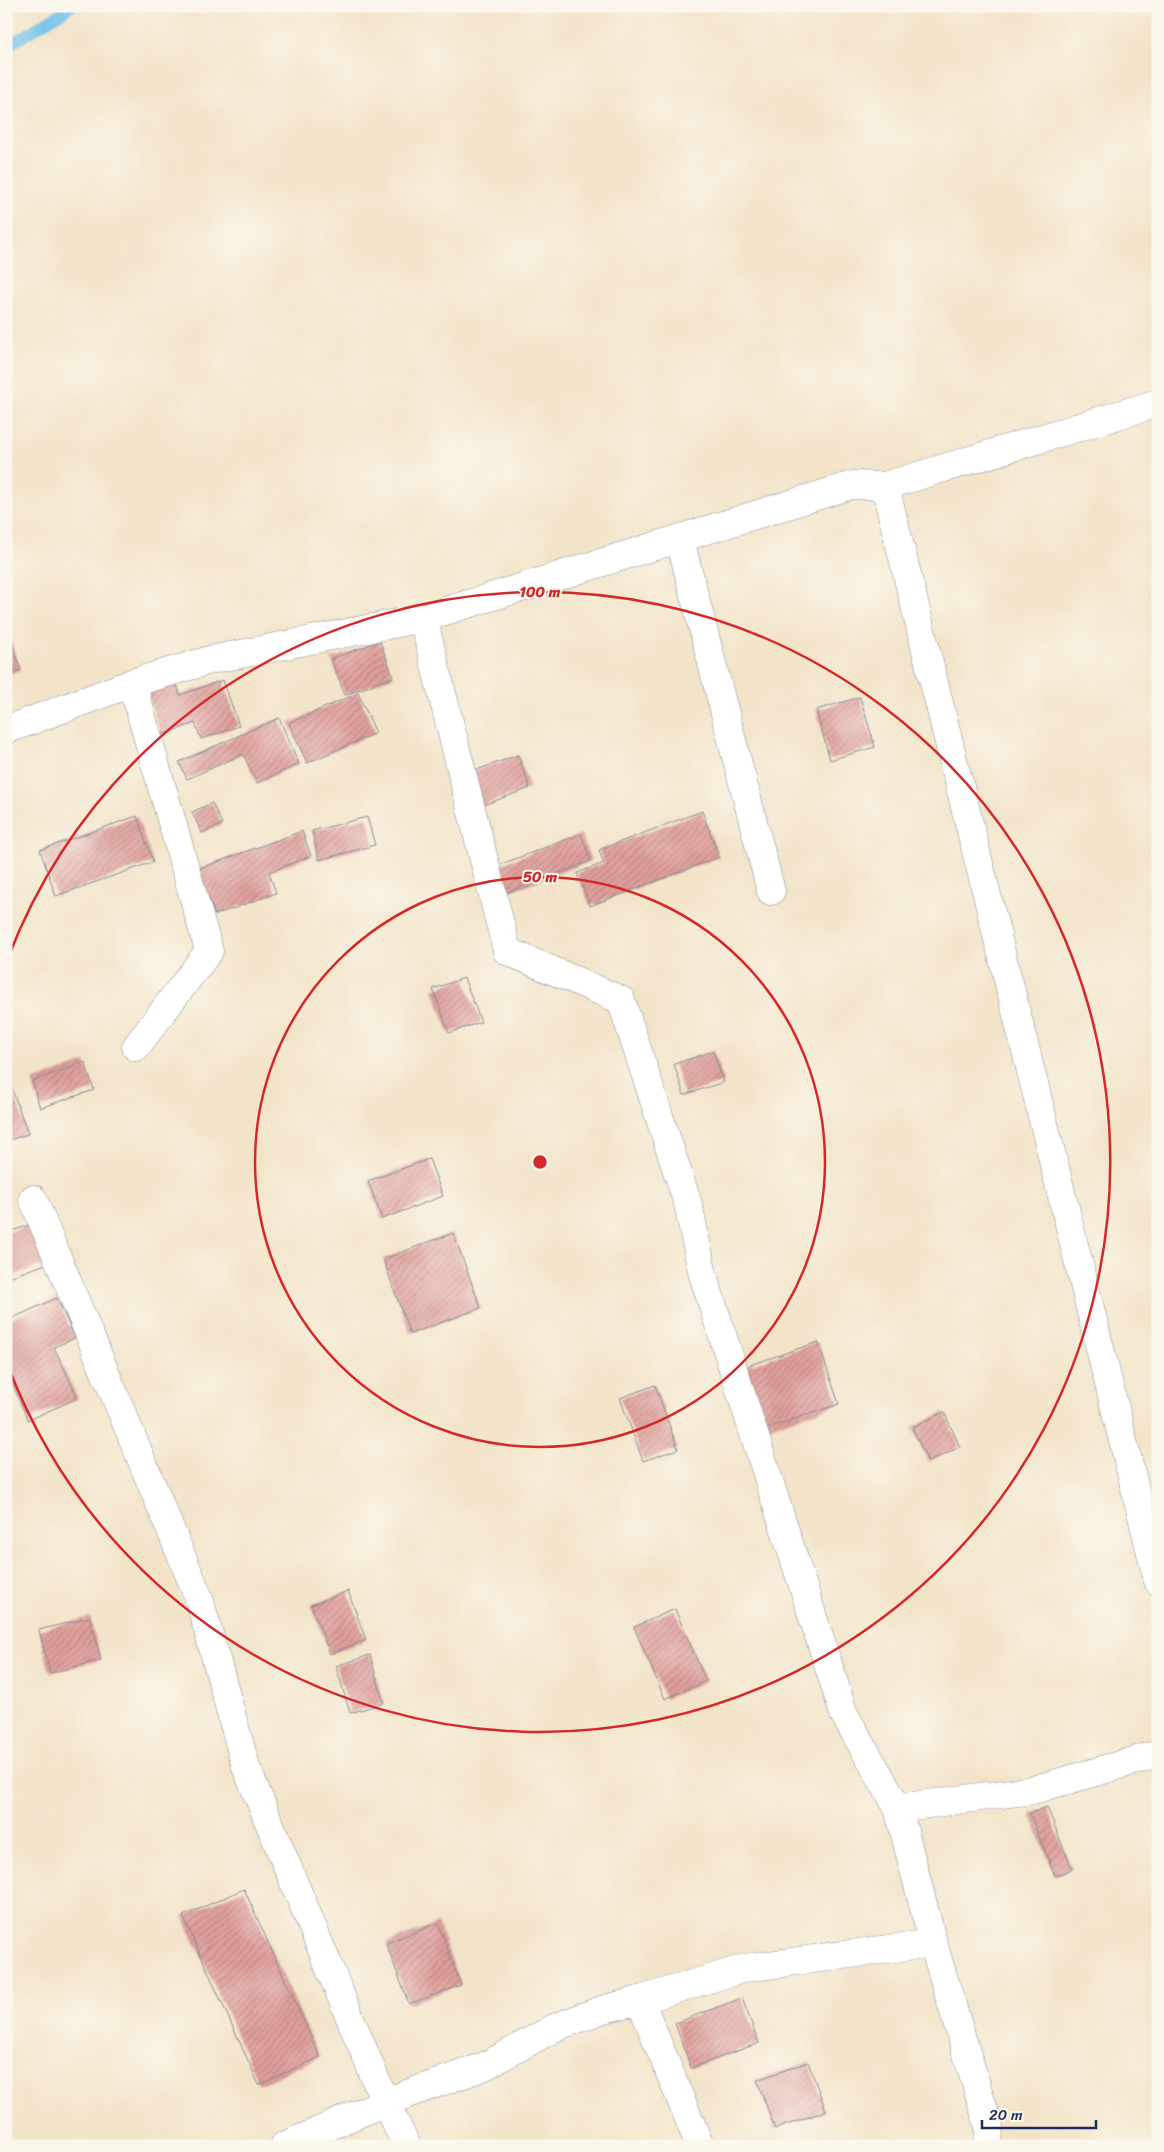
<svg xmlns="http://www.w3.org/2000/svg" width="1164" height="2152" font-family="Sriracha,sans-serif">
<defs>
<pattern id="building-hatch" width="6" height="6" patternUnits="userSpaceOnUse" patternTransform="scale(1.25)"><rect width="6" height="6" fill="#e1a09d"/><path d="M-1 1l2-2M0 6l6-6M5 7l2-2" fill="none" stroke="#b68383"/></pattern>
</defs>
<rect width="100%" height="100%" fill="#fbf7ec"/>
<filter id="ink" filterUnits="userSpaceOnUse"><feTurbulence type="fractalNoise" baseFrequency=".02" numOctaves="2"/><feDisplacementMap in="SourceGraphic" scale="10" xChannelSelector="R" yChannelSelector="G"/><feConvolveMatrix kernelMatrix="1 2 1 2 8 2 1 2 1" color-interpolation-filters="sRGB"/></filter>
<filter id="wash" filterUnits="userSpaceOnUse"><feTurbulence type="fractalNoise" baseFrequency=".0096" numOctaves="4" result="noise"/><feDisplacementMap in="SourceGraphic" scale="20" xChannelSelector="R" yChannelSelector="G"/><feGaussianBlur stdDeviation="1.12" result="paint"/><feColorMatrix in="noise" values="0 0 0 0 0 0 0 0 0 0 0 0 0 0 0 0 0 1.4 0 .05"/><feComposite in="paint" operator="in"/></filter>
<g filter="url(#wash)">
<rect width="100%" height="100%" fill="#f3e4c9"/>
<g fill="none" stroke-linecap="round" stroke-linejoin="round">
<path stroke="#6dc0e9" stroke-width="11" d="M6 47 72 6"/>
</g>
<g id="blocks">
<g fill="url(#building-hatch)">
<path d="M10 638 21 670 6 675V639Z"/>
<path d="M380 641 393 677 345 695 331 659Z"/>
<path d="M175 679 180 695 223 680 239 726 201 739 195 723 161 735 146 690Z"/>
<path d="M358 693 376 733 307 763 289 723Z"/>
<path d="M860 697 875 747 830 760 816 710Z"/>
<path d="M279 718 299 764 257 783 243 754 187 779 179 762Z"/>
<path d="M518 755 530 788 475 808 463 775Z"/>
<path d="M212 803 222 824 202 833 192 812Z"/>
<path d="M702 811 719 857 590 906 577 873 604 863 599 850Z"/>
<path d="M137 816 153 862 56 896 40 850Z"/>
<path d="M367 817 375 845 319 860 312 831Z"/>
<path d="M302 831 311 856 269 872 276 893 215 915 198 869Z"/>
<path d="M581 834 591 861 500 895 491 868Z"/>
<path d="M464 978 481 1022 449 1033 433 989Z"/>
<path d="M713 1051 724 1082 684 1095 674 1064Z"/>
<path d="M85 1062 94 1090 40 1108 32 1081Z"/>
<path d="M11 1086 28 1134 6 1141V1088Z"/>
<path d="M429 1159 443 1196 382 1219 368 1181Z"/>
<path d="M35 1223 49 1263 6 1278V1233Z"/>
<path d="M453 1233 481 1308 410 1334 383 1259Z"/>
<path d="M57 1298 75 1338 54 1347 78 1398 28 1420 6 1368V1321Z"/>
<path d="M818 1342 839 1404 765 1429 744 1367Z"/>
<path d="M655 1385 678 1449 643 1461 620 1398Z"/>
<path d="M944 1412 960 1447 928 1462 912 1427Z"/>
<path d="M348 1591 366 1640 330 1654 311 1605Z"/>
<path d="M675 1609 706 1681 665 1699 634 1627Z"/>
<path d="M90 1617 101 1660 50 1673 39 1630Z"/>
<path d="M370 1655 384 1703 350 1713 336 1666Z"/>
<path d="M1047 1807 1072 1869 1055 1876 1030 1814Z"/>
<path d="M244 1889 320 2057 259 2085 183 1916Z"/>
<path d="M438 1923 461 1985 409 2004 386 1943Z"/>
<path d="M742 1998 759 2043 691 2068 675 2023Z"/>
<path d="M808 2062 826 2111 775 2129 757 2080Z"/>
</g>
</g>
</g>
<g filter="url(#ink)">
<use href="#blocks" fill-opacity="0" stroke="#878a94" stroke-width="1"/>
<g fill="none" stroke-linecap="round" stroke-linejoin="round">
<g stroke="#878a94" stroke-width="29">
<g id="minor">
<path d="M885 486 1158 1581"/>
<path d="M680 540 771 891"/>
<path d="M423 618 507 951 621 1000 688 1204 703 1275 844 1714 898 1808 933 1943 989 2127 988 2146"/>
<path d="M132 683 209 951 136 1047"/>
<path d="M6 730 132 683 210 660 423 618 852 485 885 486 1158 403"/>
<path d="M33 1199 199 1598 246 1767 385 2102 407 2146"/>
<path d="M898 1808 1033 1790 1158 1754"/>
<path d="M640 2000 745 1968 933 1943"/>
<path d="M284 2146 385 2102 485 2066 556 2027 601 2010 640 2000 700 2146"/>
</g>
</g>
<use href="#minor" stroke="#fff" stroke-width="28"/>
</g>
</g>
<g fill="none" stroke="#d62828" stroke-width="2.5">
<circle cx="540" cy="1162" r="285"/>
<path d="M8 958A570 570 0 1 1 8 1366"/>
</g>
<circle cx="540" cy="1162" r="8" fill="#d62828" stroke="#fbf7ec" stroke-width="2.5"/>
<g font-size="15" text-anchor="middle" font-weight="bold" fill="#d62828" stroke="#fbf7ec" stroke-width="4" stroke-linejoin="round" paint-order="stroke">
<text x="540" y="597">100 m</text>
<text x="540" y="882">50 m</text>
</g>
<rect width="1164" height="2152" fill="none" stroke="#fbf7ec" stroke-width="25"/>
<path d="M982 2120v8h114v-8" fill="none" stroke="#1b2f5e" stroke-width="2.5"/>
<text x="989" y="2120" font-size="15" fill="#1b2f5e" stroke="#fbf7ec" stroke-width="4" paint-order="stroke">20 m</text>
</svg>
